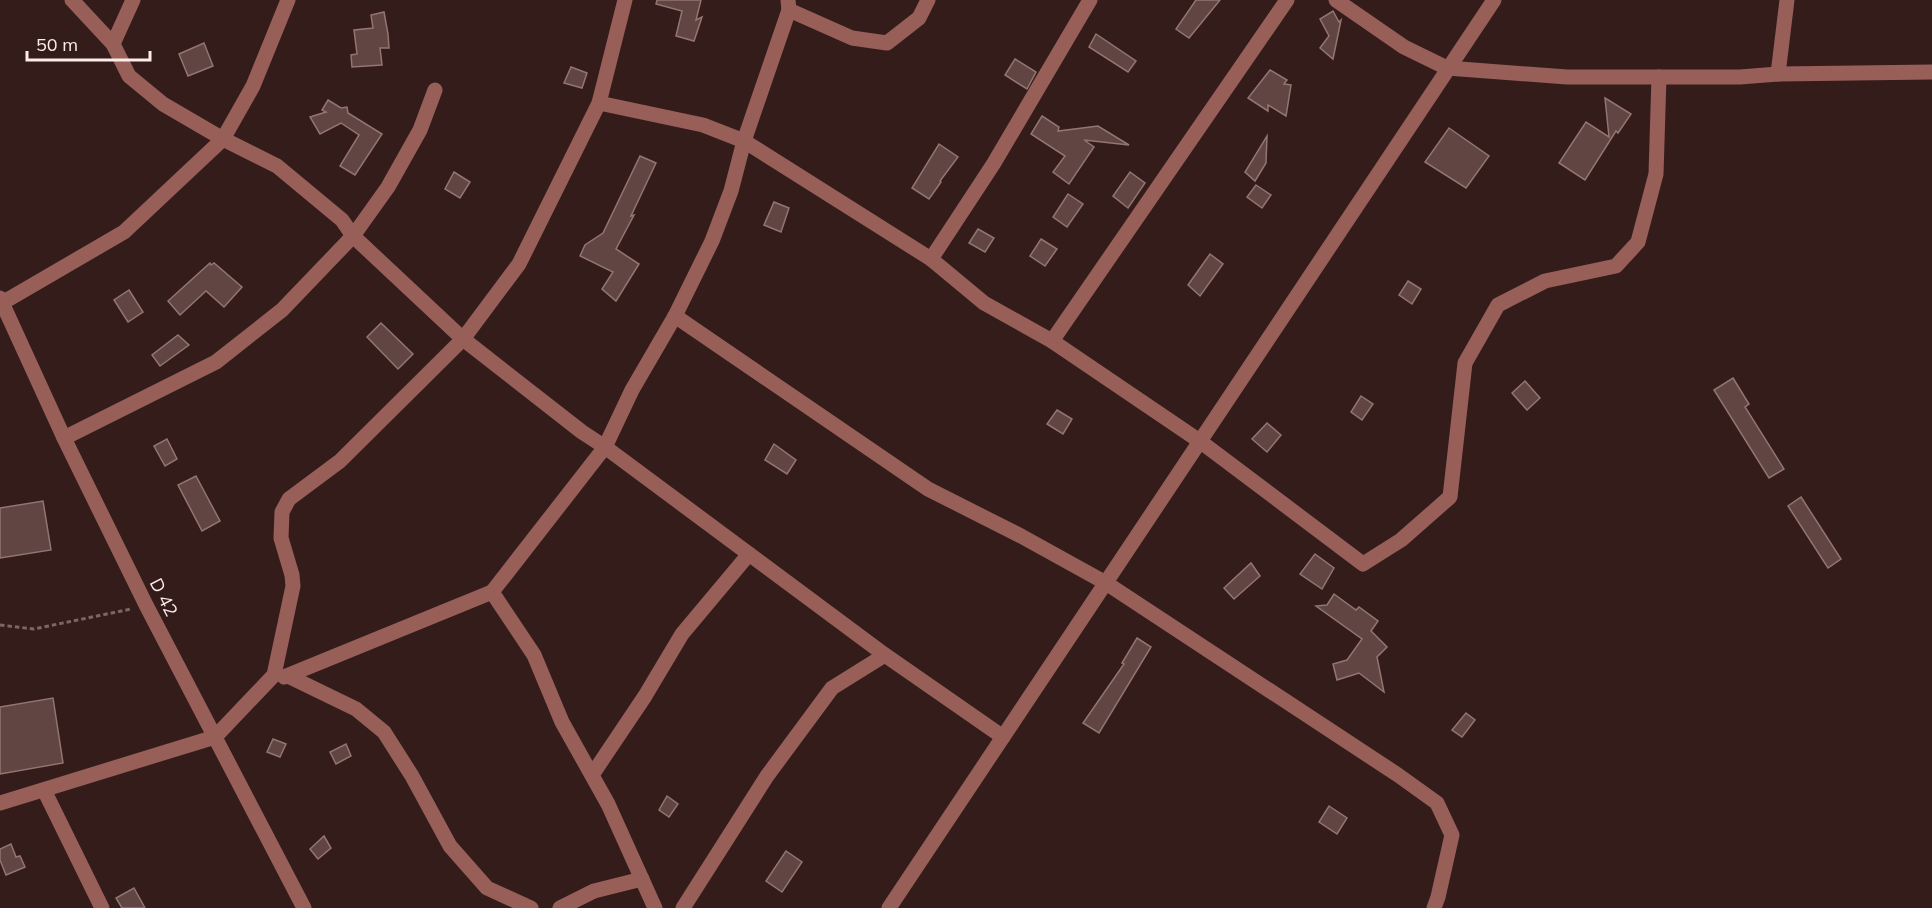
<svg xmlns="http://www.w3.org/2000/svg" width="1932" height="908" font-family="Mulish,sans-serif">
<rect width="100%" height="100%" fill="#341c1a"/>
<g fill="#604542" stroke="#937572" stroke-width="1.5">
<path d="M657 0H701L696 20 702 17 694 41 676 36 682 11 656 4Z"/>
<path d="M1196 0H1220L1189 38 1176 29Z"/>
<path d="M1333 11 1339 22 1341 20 1333 59 1320 48 1329 36 1320 19Z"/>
<path d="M384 12 388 34 389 48H380L382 65 352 67 351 55 357 54 354 30 373 28 371 15Z"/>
<path d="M1096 34 1136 61 1128 72 1089 47Z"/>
<path d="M204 43 213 66 188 76 179 54Z"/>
<path d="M1015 59 1036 72 1027 89 1005 75Z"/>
<path d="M571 67 587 73 582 88 564 83Z"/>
<path d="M1270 70 1287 80 1284 84 1291 85 1286 116 1268 105V111L1248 98Z"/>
<path d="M1605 98 1631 114 1618 133 1616 131 1585 180 1559 163 1586 122 1609 137Z"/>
<path d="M328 100 341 108 347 107 348 113 382 134 355 175 340 166 359 135 341 123 320 134 310 117 326 112 322 110Z"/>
<path d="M1042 116 1059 127 1058 131 1098 126 1129 145 1084 140 1094 147 1069 184 1053 172 1065 156 1031 134Z"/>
<path d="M1449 128 1489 156 1466 188 1425 162Z"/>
<path d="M1267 136 1266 163 1255 181 1245 172Z"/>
<path d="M939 144 958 157 940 181 941 182 929 199 912 188Z"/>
<path d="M640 156 656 163 631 216 634 215 616 249 639 264 616 301 602 289 613 272 580 256 585 245 603 233Z"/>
<path d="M454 172 470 182 460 198 445 189Z"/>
<path d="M1130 172 1145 183 1128 208 1113 196Z"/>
<path d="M1256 185 1271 195 1262 208 1247 197Z"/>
<path d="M1068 194 1083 204 1067 227 1053 217Z"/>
<path d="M774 202 789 208 781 232 764 225Z"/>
<path d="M978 229 994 238 985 252 969 243Z"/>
<path d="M1041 239 1057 249 1045 266 1030 256Z"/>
<path d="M1210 254 1223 264 1200 296 1188 285Z"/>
<path d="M210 263 211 265 214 263 242 287 224 307 206 291 180 315 168 301Z"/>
<path d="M1408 281 1421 289 1412 304 1399 295Z"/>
<path d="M129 290 143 312 128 322 114 300Z"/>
<path d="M381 323 413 354 398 369 367 337Z"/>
<path d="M178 335 189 345 160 366 152 355Z"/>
<path d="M1733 378 1749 404 1745 407 1784 469 1769 478 1714 390Z"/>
<path d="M1525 381 1540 398 1527 410 1512 393Z"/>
<path d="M1361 396 1373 404 1362 420 1351 412Z"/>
<path d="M1057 410 1072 419 1063 434 1047 424Z"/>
<path d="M1267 423 1281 435 1267 452 1252 439Z"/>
<path d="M167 439 177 459 165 466 154 446Z"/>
<path d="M774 444 796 460 787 474 765 460Z"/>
<path d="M196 476 220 521 202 531 178 485Z"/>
<path d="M1801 497 1841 559 1828 568 1788 506Z"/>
<path d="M43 501 51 550 0 558V508Z"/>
<path d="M1315 554 1334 568 1322 589 1300 574Z"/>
<path d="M1251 563 1260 576 1234 599 1224 588Z"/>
<path d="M1334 594 1356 610 1359 607 1378 621 1371 631 1387 647 1377 657 1384 692 1359 673 1337 680 1333 664 1347 660 1362 639 1316 606 1327 605Z"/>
<path d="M1137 638 1151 647 1099 733 1083 723 1124 664 1122 663Z"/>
<path d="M53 698 63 763 0 774V707Z"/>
<path d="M1466 713 1475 720 1462 737 1452 730Z"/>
<path d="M273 739 286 744 280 757 267 752Z"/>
<path d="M346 744 351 756 336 764 330 752Z"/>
<path d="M667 796 678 804 669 817 659 810Z"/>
<path d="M1329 806 1347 818 1337 834 1319 822Z"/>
<path d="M324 836 331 848 318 859 310 849Z"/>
<path d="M11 844 16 857 20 856 25 867 6 875 0 860V849Z"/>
<path d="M786 851 802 862 782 892 766 881Z"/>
<path d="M134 888 145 908H122L116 898Z"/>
</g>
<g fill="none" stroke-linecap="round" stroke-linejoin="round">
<path stroke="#7c6664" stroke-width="3" stroke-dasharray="4.5 3" stroke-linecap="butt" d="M0 625 34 629 131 609"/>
<g stroke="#985f59" stroke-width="15">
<path d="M72 0 113 44 129 76 163 104 223 139 277 166 342 220 353 236 463 339 582 432 605 447 885 655 1003 737"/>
<path d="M1336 0 1404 47 1447 68 1567 77H1740L1778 74 1932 72"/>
<path d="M789 10 852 38 887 43 919 18 928 0"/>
<path d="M113 44 133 0"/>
<path d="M1778 74 1787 0"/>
<path d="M599 103 703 125 744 141 931 259 984 303 1052 341 1201 442 1363 564 1401 540 1450 497 1465 363 1498 305 1545 281 1616 266 1638 242 1656 174 1659 77"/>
<path d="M931 259 994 163 1090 0"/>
<path d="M0 298 64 438 146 605 304 908"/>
<path d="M2 303 124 232 223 139 253 86 288 0"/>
<path d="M675 316 928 489 1021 536 1106 583 1398 775 1437 803 1452 835 1438 897 1434 908"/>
<path d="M1052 341 1287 0"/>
<path d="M64 438 216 362 282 310 353 236 388 187 420 130 435 90"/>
<path d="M288 676 356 709 384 732 412 776 450 846 487 888 531 908"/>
<path d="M284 677 492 592"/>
<path d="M592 775 645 696 682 634 749 554"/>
<path d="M44 790 102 908"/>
<path d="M0 803 215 737 274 675 293 586 292 575 281 538 282 512 289 499 340 461 463 339 519 264 599 103 625 0"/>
<path d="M560 908 594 891 642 879"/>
<path d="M655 908 608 804 562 722 534 655 492 592 605 447 632 390 675 316 712 241 731 191 744 141 789 10 788 0"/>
<path d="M683 908 767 776 832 688 885 655"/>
<path d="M889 908 1494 0"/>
</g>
</g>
<g text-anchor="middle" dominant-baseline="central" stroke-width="4.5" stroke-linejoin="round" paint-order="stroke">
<g font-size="18" fill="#fdecea" stroke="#341c1a">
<text transform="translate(164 597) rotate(63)">D 42</text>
</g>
</g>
<path d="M27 51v9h123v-9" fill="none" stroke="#fdecea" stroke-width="3"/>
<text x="36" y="51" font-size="18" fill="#fdecea" stroke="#341c1a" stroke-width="4.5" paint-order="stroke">50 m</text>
</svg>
